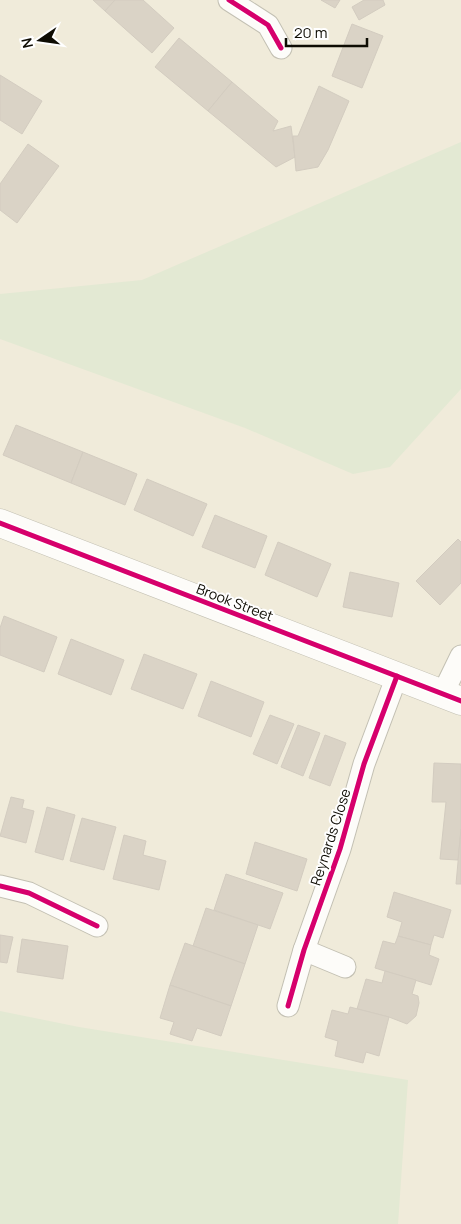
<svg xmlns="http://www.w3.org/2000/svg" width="461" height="1224" font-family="Manrope,sans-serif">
<rect width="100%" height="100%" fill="#f0ebda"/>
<g fill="#e3e9d3">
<path d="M461 142V389L390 467 353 474 245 428 0 339V294L142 280Z"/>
<path d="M0 1011 79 1027 408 1080 398 1224H0Z"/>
</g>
<g fill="#dad3c6" stroke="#d3ccc0">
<path d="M93 0H115L105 11Z"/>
<path d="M115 0H143L174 28 152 53 105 11Z"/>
<path d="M321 0H340L335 8Z"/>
<path d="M364 0H383L385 5 359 20 352 7Z"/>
<path d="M352 24 383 36 362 88 332 76Z"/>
<path d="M179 38 232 82 208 111 155 67Z"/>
<path d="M0 75 42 101 22 134 0 120Z"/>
<path d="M232 82 278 121 273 131 291 126 295 157 276 167 208 111Z"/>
<path d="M319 86 349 101 328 150 318 167 296 171 293 136H298Z"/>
<path d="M28 144 59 166 17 223 0 210V184Z"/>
<path d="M16 425 83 452 71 483 3 455Z"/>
<path d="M83 452 137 474 125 505 71 483Z"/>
<path d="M147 479 207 504 193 536 134 510Z"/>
<path d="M215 515 267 536 255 568 202 547Z"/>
<path d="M458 539 461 542V583L440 605 416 581Z"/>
<path d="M278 542 331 564 317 597 265 575Z"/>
<path d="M350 572 399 583 392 617 343 607Z"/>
<path d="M4 616 57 637 44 672 0 655V628Z"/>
<path d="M71 639 124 660 111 695 58 674Z"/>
<path d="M144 654 197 674 183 709 131 689Z"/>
<path d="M211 681 264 702 251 737 198 716Z"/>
<path d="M270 715 294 724 277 764 253 754Z"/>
<path d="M298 725 320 733 303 776 281 767Z"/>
<path d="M325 735 346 743 330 786 309 778Z"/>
<path d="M434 763 461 764V829L458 860 440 859 446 802H432Z"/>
<path d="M11 797 24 800 22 808 34 811 26 843 0 836Z"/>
<path d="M47 807 75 815 63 860 35 852Z"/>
<path d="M82 818 116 827 104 870 70 861Z"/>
<path d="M461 829V884H456Z"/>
<path d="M124 835 146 841 143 855 166 861 159 890 113 879Z"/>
<path d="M255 842 307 859 297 891 246 874Z"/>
<path d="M226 874 283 893 270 929 214 910Z"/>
<path d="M394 892 451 910 443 938 434 935 431 945 398 936 402 922 387 917Z"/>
<path d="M206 908 258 925 245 964 193 946Z"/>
<path d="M0 935 13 937 7 963 0 962Z"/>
<path d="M398 936 431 945 429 955 439 959 431 985 375 968 383 941 395 944Z"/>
<path d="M22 939 68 946 63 979 17 972Z"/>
<path d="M185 943 245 964 231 1006 170 985Z"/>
<path d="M385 971 416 980 412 994 418 996 419 1003 416 1016 407 1024 389 1017 357 1009 366 979 382 983Z"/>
<path d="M170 985 231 1006 221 1036 197 1028 192 1041 170 1034 174 1022 160 1018Z"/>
<path d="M350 1007 389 1017 379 1056 366 1052 363 1063 335 1056 338 1041 325 1037 332 1010 348 1014Z"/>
</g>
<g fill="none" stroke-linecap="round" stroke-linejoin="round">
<g stroke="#c3c0b3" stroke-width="23">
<g id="minor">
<path d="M229 0 268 25 281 48"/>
<path d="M442 695 461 656"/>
<path d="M0 886 29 893 97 926"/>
<path d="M304 950 345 967"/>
<path d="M288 1006 304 950 340 849 364 764 397 676"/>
</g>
</g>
<g stroke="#c3c0b3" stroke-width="29">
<path id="tertiary" d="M0 523 461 701"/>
</g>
<use href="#minor" stroke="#fdfcf9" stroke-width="21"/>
<use href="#tertiary" stroke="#fdfcf9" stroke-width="28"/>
<g stroke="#fff" stroke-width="8">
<g id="cycleway">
<path d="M229 0 268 25 281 48"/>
<path d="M0 523 461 701"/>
<path d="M0 886 29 893 97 926"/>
<path d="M288 1006 304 950 340 849 364 764 397 676"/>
</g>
</g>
<use href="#cycleway" stroke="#d6006c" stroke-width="5"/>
</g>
<g text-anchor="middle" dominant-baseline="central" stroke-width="4" stroke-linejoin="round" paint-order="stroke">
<g font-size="14" fill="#0e0c03" stroke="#fff">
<text transform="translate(235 602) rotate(21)">Brook Street</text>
<text transform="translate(330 837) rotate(-72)">Reynards Close</text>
</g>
</g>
<g transform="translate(40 40) rotate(257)" stroke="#ffffff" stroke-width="4" paint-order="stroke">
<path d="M0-4L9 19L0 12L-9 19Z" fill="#0e0c03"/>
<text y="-8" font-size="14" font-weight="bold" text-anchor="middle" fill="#0e0c03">N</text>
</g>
<path d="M286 38v8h81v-8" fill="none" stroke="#0e0c03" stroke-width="2.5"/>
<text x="294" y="38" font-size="15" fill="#0e0c03" stroke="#ffffff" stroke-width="4" paint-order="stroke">20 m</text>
</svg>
